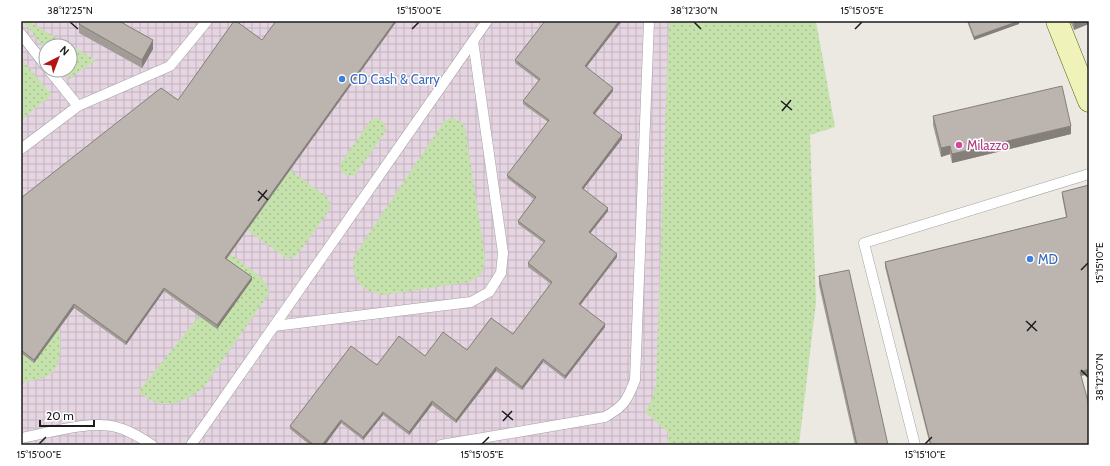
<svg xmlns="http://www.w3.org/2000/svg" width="1110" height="466" font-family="Cabin,sans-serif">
<defs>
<pattern id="industrial-grid" width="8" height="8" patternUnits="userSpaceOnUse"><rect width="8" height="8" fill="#e5d4e1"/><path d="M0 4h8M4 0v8" fill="none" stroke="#c4b5c0"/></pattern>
<pattern id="grass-dots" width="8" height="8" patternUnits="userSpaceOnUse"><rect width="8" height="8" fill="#c5e2ac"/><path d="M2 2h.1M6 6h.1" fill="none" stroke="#a9c193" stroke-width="1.8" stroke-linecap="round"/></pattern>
</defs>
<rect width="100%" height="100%" fill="#ece9e2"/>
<path fill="url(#industrial-grid)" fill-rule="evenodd" d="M21 21H696L700 230 667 445H21ZM46 46H70V70H46Z"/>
<g fill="url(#grass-dots)">
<path d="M23 21H32L31 23 96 60 69 79 62 70H70V46H46V50Z"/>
<path d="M669 21H816L835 127 810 135 816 302 799 445H667L669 433 645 412 652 400 656 384Z"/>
<path d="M21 59 52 95 21 120Z"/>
<path d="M377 118C383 121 386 124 386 131L355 175C346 177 340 174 340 164L371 120Z"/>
<path d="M451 118C458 119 461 121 465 127L485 257C484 272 482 275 469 282L384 295C361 292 351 280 354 256L445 120Z"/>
<path d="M290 170 327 197 330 202V209L298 254 292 258H286L247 230Z"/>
<path d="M230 254 261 277 267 285 269 294 203 388C190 398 174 407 157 403 151 401 143 395 138 392L199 316 217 328 225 261Z"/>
<path d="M60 327C60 339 63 368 49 375 41 379 30 381 21 383V353Z"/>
</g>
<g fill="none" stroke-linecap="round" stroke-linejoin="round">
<g stroke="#a3a3a3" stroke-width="11">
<g id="service">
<path d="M21 34 46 66"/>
<path d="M49 70 78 106"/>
<path d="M21 149 78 106 170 66 207 21"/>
<path d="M274 326 471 302 489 292 501 273 503 253 473 41"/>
<path d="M21 438C48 433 91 420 116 427 129 430 141 438 152 445"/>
<path d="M191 445 487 21"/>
<path d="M441 445 605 417C624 406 627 401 635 380L649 21"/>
<path d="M915 445 864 243 1089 174"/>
</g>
</g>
<g stroke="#5b670e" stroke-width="23">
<path id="secondary" d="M1057 21 1089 101"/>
</g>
<use href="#service" stroke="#fff" stroke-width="10"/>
<use href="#secondary" stroke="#eff3b9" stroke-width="22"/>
</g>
<g fill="#a29c96">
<path d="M967 21H1019V24L974 40Z"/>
<path d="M1070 21H1089L1074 30Z"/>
<path d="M79 24 153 49 142 68 79 33Z"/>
<path d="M262 40 227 259 252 280 217 329 164 291 126 345 74 308 34 363 21 353V198L178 100Z"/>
<path d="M515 60 586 67 613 91 595 114 622 139 583 189 608 211 590 233 617 257 580 305 605 327 565 379 543 362 522 390 496 371 456 423 432 405 409 435 383 415 363 440 341 423 325 445H310L290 429V426L377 365 425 356 467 350 513 334 551 284 528 267V263L544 243 518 224V221L534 199 507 178V175L548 122 523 104V101L539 81 515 63Z"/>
<path d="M933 116 1071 134 952 163 950 154 941 157 933 125Z"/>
<path d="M1089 185V374L1081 376 1089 445H930L885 267V262L1066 217 1062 196V192Z"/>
<path d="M819 276 888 445H855L819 285Z"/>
</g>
<g fill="#847f7a">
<path d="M395 21H397L225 261V258Z"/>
<path d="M619 21H622L585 69V66Z"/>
<path d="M1019 21V24L974 40V37Z"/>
<path d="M1076 21H1089V24L1074 30V22Z"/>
<path d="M153 40V49L142 68V60Z"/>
<path d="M613 88V91L593 116V113Z"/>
<path d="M1071 126V134L952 163V154Z"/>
<path d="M622 135V139L582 191V188Z"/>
<path d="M950 146V154L941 157V148Z"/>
<path d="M608 208V211L589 235V232Z"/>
<path d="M617 254V257L579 307V304Z"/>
<path d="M252 277V280L217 329V325Z"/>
<path d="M164 288V291L126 345V342Z"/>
<path d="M74 304V308L34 363V360Z"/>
<path d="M605 324V327L565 379V376Z"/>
<path d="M543 359V362L522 390V387Z"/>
<path d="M496 367V371L456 423V420Z"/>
<path d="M1089 369V374L1080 376V372Z"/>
<path d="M432 401V405L409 435V432Z"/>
<path d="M383 412V415L363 440V437Z"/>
<path d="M341 420V423L325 445H322Z"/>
</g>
<g fill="#bcb5af" stroke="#847f7a">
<path d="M81 21H119L153 40 142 60 79 24Z"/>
<path d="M234 21H236L262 40 276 21H395L225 258 252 277 217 325 164 288 126 342 74 304 34 360 21 350V198L161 88 178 100Z"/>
<path d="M545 21H619L585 66 613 88 593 113 622 135 582 188 608 208 589 232 617 254 579 304 605 324 565 376 543 359 522 387 496 367 456 420 432 401 409 432 383 412 363 437 341 420 322 445H314L290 426 351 346 377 365 399 336 425 356 443 332 467 350 491 318 513 334 552 282 528 263 545 241 518 221 536 197 507 175 549 120 523 101 540 79 515 60Z"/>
<path d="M968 21H1019L974 37Z"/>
<path d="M1062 86 1071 126 952 154 950 146 941 148 933 116Z"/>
<path d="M1089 185V369L1080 372 1089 405V445H931L885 262 1067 217 1062 192Z"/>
<path d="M849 270 888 445H857L819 276Z"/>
</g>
<path fill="none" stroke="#1c1c1c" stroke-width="1.5" d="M70 22 78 29M694 22 701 29M412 29 419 22M855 29 862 22M781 101 792 110M782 111 791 100M258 191 268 200M258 201 267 190M1081 270 1088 263M1026 321 1037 331M1027 331 1036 321M1081 370 1088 377M502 411 513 420M503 421 512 411M39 444 46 437M482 444 489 437M925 444 932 437"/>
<g fill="#3f7fe0" stroke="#fff" stroke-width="1.5">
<circle cx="342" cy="79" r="4"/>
<circle cx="1030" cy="259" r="4"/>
</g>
<circle fill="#d1479c" stroke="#fff" stroke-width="1.5" cx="959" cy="145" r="4"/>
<g text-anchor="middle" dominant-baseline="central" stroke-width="3" stroke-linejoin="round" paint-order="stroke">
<g font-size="13" fill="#366cbe" stroke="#fff" text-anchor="start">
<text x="350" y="79">CD Cash &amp; Carry</text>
<text x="1038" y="259">MD</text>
</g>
<g font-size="13" fill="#b23c85" stroke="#fff" text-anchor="start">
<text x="967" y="145">Milazzo</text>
</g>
</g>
<rect width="1110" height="466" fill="none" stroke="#ffffff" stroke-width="44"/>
<g transform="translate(58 58) rotate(42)"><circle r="19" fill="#ffffff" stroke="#a4a4a4"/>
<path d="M0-3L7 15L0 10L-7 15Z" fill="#b51512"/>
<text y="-6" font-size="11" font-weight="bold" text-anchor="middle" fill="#1c1c1c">N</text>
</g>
<path d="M40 420v6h54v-6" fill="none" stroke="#1c1c1c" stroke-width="2"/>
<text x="46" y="420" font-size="12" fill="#1c1c1c" stroke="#ffffff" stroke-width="3" paint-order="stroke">20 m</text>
<rect x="22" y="22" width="1066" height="422" fill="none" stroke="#1c1c1c" stroke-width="1.5"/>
<g font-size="10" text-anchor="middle" fill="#1c1c1c">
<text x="70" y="14">38°12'25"N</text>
<text x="419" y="14">15°15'00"E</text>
<text x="694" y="14">38°12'30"N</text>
<text x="862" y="14">15°15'05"E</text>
<text transform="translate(1099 263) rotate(-90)" y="4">15°15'10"E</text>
<text transform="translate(1099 377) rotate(-90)" y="4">38°12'30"N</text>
<text x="39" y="458">15°15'00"E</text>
<text x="482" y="458">15°15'05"E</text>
<text x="925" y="458">15°15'10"E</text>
</g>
</svg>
